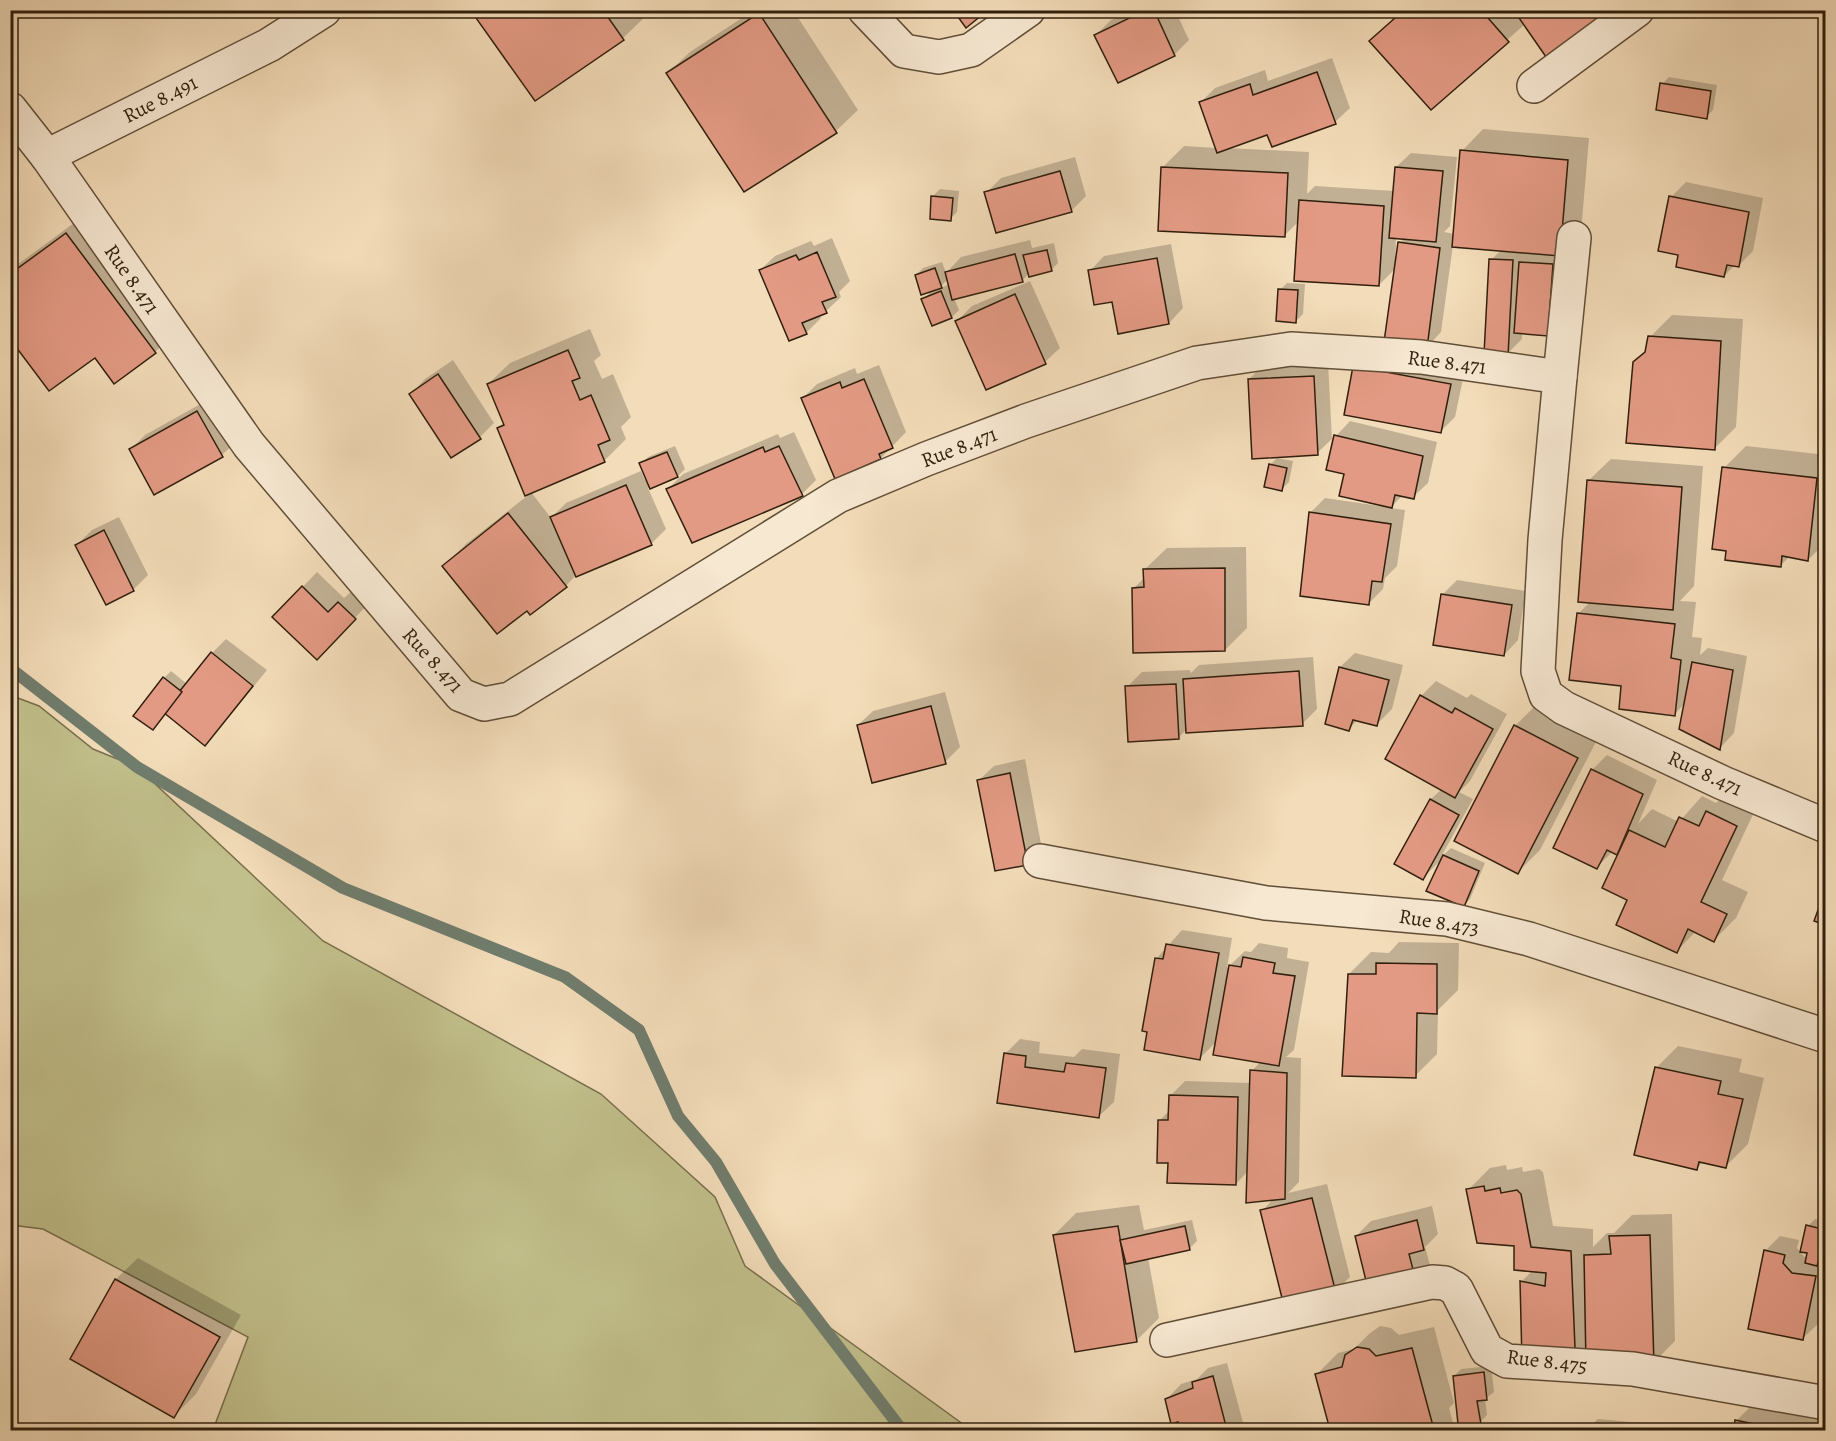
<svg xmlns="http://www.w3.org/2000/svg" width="1836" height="1441" font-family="Alegreya,serif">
<rect width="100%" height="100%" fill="#f3dcb9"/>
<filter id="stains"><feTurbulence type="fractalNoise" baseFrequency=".00333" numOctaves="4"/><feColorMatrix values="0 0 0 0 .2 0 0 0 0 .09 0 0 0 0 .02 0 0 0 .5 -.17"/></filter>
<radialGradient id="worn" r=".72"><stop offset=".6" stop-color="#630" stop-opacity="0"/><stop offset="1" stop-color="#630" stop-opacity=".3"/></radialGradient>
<path fill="#c1bf8b" stroke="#786f4c" stroke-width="1.5" d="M10 695 39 706 93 749 137 767 323 941 601 1094 715 1197 745 1266 971 1430H213L248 1337 43 1229 11 1225Z"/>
<g fill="#0003" fill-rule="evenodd">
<path d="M485 10H641L645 17 623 38 536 99 478 18Z"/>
<path d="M754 10H793L858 110 836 131 745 190 668 73 690 52Z"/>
<path d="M1132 10H1175L1189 40 1174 55 1118 81 1096 35 1111 20Z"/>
<path d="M1403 10 1523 11 1630 10 1525 24 1431 108 1371 41Z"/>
<path d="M1332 58 1350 108 1335 122 1268 133 1226 148 1309 152 1307 194 1315 186 1394 191 1396 167 1411 153 1457 157 1450 226 1444 232 1454 234 1462 151 1483 129 1589 138 1581 232 1562 320 1522 333V339L1507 354 1491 260 1502 249 1453 245 1441 332 1427 347 1399 243 1405 238 1396 237 1395 269 1379 285 1299 221 1285 235 1162 168 1184 146 1216 148 1200 103 1215 88 1265 70 1268 81Z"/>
<path d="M1669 77 1717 85 1713 110 1706 117 1662 84Z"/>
<path d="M1075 157 1086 196 1071 211 986 193 1001 178Z"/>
<path d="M1686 182 1763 198 1753 251 1738 266 1735 265 1724 276 1680 254 1671 197Z"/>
<path d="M940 189 959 191 957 212 950 219 933 196Z"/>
<path d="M89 212 177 330 155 352 115 382 96 355 10 337V270Z"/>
<path d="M832 238 850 281 839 292 841 297 826 311 819 314 821 318 806 333 760 270 775 256 811 241 814 246Z"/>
<path d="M1030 240 1032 248 1054 243 1058 263 1051 270 1029 273 1022 281 954 298 959 310 952 317 933 324 923 300 933 289 916 275 923 268 942 262 946 273 961 257ZM948 279 950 284 938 289Z"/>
<path d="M1171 244 1183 308 1169 323 1090 271 1104 256Z"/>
<path d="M1030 281 1060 348 1045 362 957 321 972 306Z"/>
<path d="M1287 283 1305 284 1303 314 1296 321 1280 290Z"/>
<path d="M1672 315 1743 319 1736 427 1714 449 1647 350 1650 337Z"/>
<path d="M590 329 601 355 594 361 602 379 613 374 631 417 621 427 626 439 604 461 531 492 551 518 566 503 641 471 645 480 647 479 641 464 648 457 675 446 685 469 678 476 648 488 666 529 651 544 576 575 566 586 527 609 444 566 466 544 527 496 498 428 505 422 488 384 510 363Z"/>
<path d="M453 360 494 423 480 437 411 394 425 379Z"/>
<path d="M1328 362 1332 439 1317 453 1249 379 1264 365Z"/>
<path d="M879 365 906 432 881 458 802 399 817 384 855 368 857 374Z"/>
<path d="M1355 366 1465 369 1455 417 1440 432Z"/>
<path d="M213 397 237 441 222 455 154 493 130 450 145 435Z"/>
<path d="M1350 421 1437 442 1428 483 1413 497 1403 495 1390 508 1405 510 1397 566 1385 578 1383 589 1368 604 1311 512 1325 498 1380 506V504L1346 473 1336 436Z"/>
<path d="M794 432 816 480 802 494 668 489 683 474 778 434 780 438Z"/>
<path d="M1746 446 1826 455V542L1808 560 1790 556 1781 565 1724 468Z"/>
<path d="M1277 458 1293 461 1289 482 1282 489 1270 465Z"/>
<path d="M1611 459 1703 466 1694 586 1680 601 1696 602 1692 637 1702 638 1700 655 1708 648 1747 656 1734 733 1720 748 1685 703 1674 715 1623 684 1578 614 1590 602 1589 480Z"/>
<path d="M119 517 148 575 133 590 77 545 92 530Z"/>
<path d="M1246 547 1247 628 1225 650 1133 589 1145 577V569L1167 548Z"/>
<path d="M317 572 344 598 354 589 369 603 331 643 274 617Z"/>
<path d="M1457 580 1526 591 1518 640 1504 655 1442 595Z"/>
<path d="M226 639 267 670 219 729 205 744 166 713 164 678 171 671 187 684 212 653Z"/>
<path d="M1355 653 1403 665 1392 709 1377 724 1358 719 1349 729 1340 667Z"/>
<path d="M1313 657 1317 709 1302 724 1187 729 1178 738 1127 687 1142 672 1190 670 1191 673 1199 665Z"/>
<path d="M1436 681 1467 698 1471 694 1507 714 1470 781 1459 792 1473 799 1441 857 1451 848 1485 863 1470 899 1463 906 1442 859 1423 878 1396 863 1431 799 1442 789 1421 696Z"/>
<path d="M945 692 960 747 945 762 858 725 873 711Z"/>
<path d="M1537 704 1599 736 1540 850 1518 872 1456 840 1515 726Z"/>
<path d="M1607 755 1657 780 1638 824 1652 809 1679 822 1702 796 1716 803 1729 790 1758 804 1722 880 1748 892 1736 918 1714 940 1696 931 1677 951 1629 899 1623 847 1616 853 1612 852 1597 867 1592 770Z"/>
<path d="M1025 759 1042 849 1028 863 979 780 994 766Z"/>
<path d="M1182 930 1232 938 1227 968 1245 951 1251 952 1259 943 1288 948 1287 958 1309 962 1294 1050 1286 1057 1301 1058 1299 1182 1288 1193 1327 1184 1350 1277 1335 1292 1262 1211 1274 1198 1249 1170 1236 1184 1169 1162 1160 1120 1170 1110V1096L1185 1081 1251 1083 1252 1071 1261 1061 1217 1041 1200 1058 1157 958Z"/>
<path d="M1399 942 1459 943 1458 990 1438 1010 1437 1054 1415 1076 1349 974 1371 952 1389 953Z"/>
<path d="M1020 1039 1040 1042 1039 1053 1074 1057 1082 1049 1120 1054 1114 1102 1099 1116 998 1101 1006 1053Z"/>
<path d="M1678 1046 1742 1059 1739 1072 1764 1078 1748 1144 1726 1166 1704 1161 1697 1168 1656 1068Z"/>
<path d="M1506 1165 1507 1170 1522 1167 1523 1172 1539 1169 1543 1172 1553 1226 1593 1229V1247L1607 1233H1614L1632 1215 1672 1214 1675 1341 1653 1363 1575 1370 1521 1282 1533 1270 1515 1244 1468 1190 1490 1168Z"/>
<path d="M1139 1205 1144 1230 1192 1220 1197 1241 1190 1248 1148 1257 1159 1318 1137 1340 1054 1235 1076 1213Z"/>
<path d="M1432 1206 1438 1234 1425 1247 1431 1269 1416 1284 1356 1236 1371 1221Z"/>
<path d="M1815 1219 1826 1221V1284L1818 1324 1803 1338 1765 1251 1780 1236 1799 1240 1797 1248 1807 1260 1808 1226Z"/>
<path d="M138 1258 241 1315 196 1394 174 1416 72 1359 116 1279Z"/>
<path d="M1380 1326 1391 1328 1399 1335 1434 1327 1454 1403 1449 1408 1455 1430H1331L1316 1375 1338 1353 1354 1349 1369 1334Z"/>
<path d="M1227 1363 1245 1430H1181L1179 1420 1167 1399 1181 1384 1197 1379 1208 1368Z"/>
<path d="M1491 1366 1494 1392 1485 1399 1487 1415 1480 1422 1454 1376 1461 1369Z"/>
<path d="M1751 1406 1826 1422V1430H1735L1736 1421Z"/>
<path d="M1598 1419 1718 1430H1586Z"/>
</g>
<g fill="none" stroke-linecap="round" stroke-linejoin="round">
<path stroke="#707d6d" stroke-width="12" d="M10 668 137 767 343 888 565 977 639 1030 678 1116 716 1162 775 1264 902 1430"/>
</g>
<g fill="#e39a84" stroke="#301f0c" stroke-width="1.5">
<path d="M486 10H603L624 40 535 101 476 18Z"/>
<path d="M953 10H988L966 28Z"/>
<path d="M1146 10H1154L1175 56 1118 83 1094 35Z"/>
<path d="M1404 10H1481L1509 42 1431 110 1369 41Z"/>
<path d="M1523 10H1556L1560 15 1567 10H1633L1553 67 1517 15Z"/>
<path d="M759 13 837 133 744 192 666 73Z"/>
<path d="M1317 72 1336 124 1272 147 1267 135 1217 153 1199 102 1250 84 1253 95Z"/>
<path d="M1660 83 1711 91 1707 119 1656 110Z"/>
<path d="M1460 150 1568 160 1560 256 1452 247Z"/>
<path d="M1161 167 1288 173 1285 237 1158 231Z"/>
<path d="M1395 167 1443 171 1436 242 1389 238Z"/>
<path d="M1060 171 1072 212 996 233 984 192Z"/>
<path d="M931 196 953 198 951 221 930 219Z"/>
<path d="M1669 196 1749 212 1739 267 1727 265 1724 277 1676 267 1678 255 1658 251Z"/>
<path d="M1299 200 1384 206 1379 286 1294 281Z"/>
<path d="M66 233 156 353 114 384 95 358 49 391 10 339V274Z"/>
<path d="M1398 242 1440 248 1427 348 1384 342Z"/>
<path d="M1047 250 1052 271 1029 277 1023 255Z"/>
<path d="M817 252 836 297 822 302 827 313 802 323 807 334 789 341 759 270 796 255 799 260Z"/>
<path d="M1015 254 1023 282 952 300 945 272Z"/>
<path d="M1157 258 1169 324 1118 334 1112 302 1094 305 1088 270Z"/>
<path d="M1489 259 1513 260 1508 356 1484 354Z"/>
<path d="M1519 262 1553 264 1548 336 1514 333Z"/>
<path d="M935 268 942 288 921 295 915 275Z"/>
<path d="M1278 289 1298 290 1296 323 1276 321Z"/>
<path d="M941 291 952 318 932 326 921 299Z"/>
<path d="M1015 294 1046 364 986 390 955 321Z"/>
<path d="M1648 336 1721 341 1715 450 1626 443 1633 362 1645 352Z"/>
<path d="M568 350 580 378 572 381 580 400 591 395 610 440 598 445 605 462 525 496 497 428 504 425 487 384Z"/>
<path d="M1353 366 1451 384 1441 433 1344 415Z"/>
<path d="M438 374 481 439 451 458 409 394Z"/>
<path d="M1314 376 1318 455 1252 459 1248 379Z"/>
<path d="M864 379 893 448 879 454 881 459 835 479 801 398 840 382 842 388Z"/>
<path d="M197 411 223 457 154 495 129 449Z"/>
<path d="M1334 435 1423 456 1414 499 1395 495 1392 508 1339 496 1344 474 1326 470Z"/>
<path d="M779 446 803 496 692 543 666 489 763 447 765 452Z"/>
<path d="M667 452 678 477 650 489 639 463Z"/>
<path d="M1269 464 1287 468 1282 491 1264 487Z"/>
<path d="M1722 467 1817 478 1808 561 1782 556 1781 567 1725 560 1726 551 1712 549Z"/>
<path d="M1587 480 1682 487 1673 610 1578 602Z"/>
<path d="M626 485 652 545 576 577 550 517Z"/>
<path d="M1309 512 1391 524 1382 582 1372 581 1369 605 1300 596Z"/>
<path d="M508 513 567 587 530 615 527 611 497 634 442 566Z"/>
<path d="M104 530 134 591 106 605 75 545Z"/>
<path d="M1225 568V651L1133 653 1132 588 1144 587 1143 569Z"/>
<path d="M302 586 328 612 338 602 356 619 317 660 272 617Z"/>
<path d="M1441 594 1512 605 1504 656 1433 645Z"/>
<path d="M1577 613 1675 624 1671 658 1681 660 1675 716 1619 709 1621 686 1569 680Z"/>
<path d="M211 652 253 686 205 746 163 712Z"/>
<path d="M1692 662 1733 670 1720 750 1679 729Z"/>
<path d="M1339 667 1389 680 1377 726 1353 720 1349 731 1325 724Z"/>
<path d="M1299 671 1303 726 1186 733 1183 679Z"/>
<path d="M163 677 182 692 153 730 133 716Z"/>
<path d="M1176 684 1179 739 1128 742 1125 686Z"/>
<path d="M1420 695 1452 713 1455 708 1493 729 1455 798 1385 759Z"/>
<path d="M931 706 946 764 872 783 857 725Z"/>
<path d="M1514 725 1578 758 1518 874 1454 841Z"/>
<path d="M1591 769 1643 794 1617 855 1607 850 1597 869 1553 848Z"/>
<path d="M1010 773 1028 865 995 871 977 780Z"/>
<path d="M1430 799 1459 815 1423 880 1394 864Z"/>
<path d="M1706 811 1737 826 1701 902 1727 914 1714 942 1688 929 1677 953 1616 925 1627 900 1602 888 1629 830 1665 847 1679 817 1699 826Z"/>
<path d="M1443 855 1479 871 1464 907 1426 891Z"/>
<path d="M1826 888V925L1814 921Z"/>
<path d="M1166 944 1219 953 1200 1060 1144 1050 1147 1032 1142 1031 1155 958 1163 959Z"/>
<path d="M1243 957 1275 963 1273 973 1295 976 1279 1066 1213 1055 1229 965 1241 967Z"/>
<path d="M1376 963 1437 964V1014L1417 1013 1416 1078 1342 1076 1348 974H1376Z"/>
<path d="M1004 1053 1026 1056 1025 1067 1064 1072 1066 1063 1106 1068 1099 1118 997 1103Z"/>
<path d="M1655 1067 1721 1081 1718 1094 1743 1099 1726 1168 1699 1162 1697 1170 1634 1155Z"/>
<path d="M1250 1070 1287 1073 1285 1199 1246 1203Z"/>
<path d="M1169 1095 1238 1097 1236 1185 1167 1183 1168 1163H1157L1158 1120H1168Z"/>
<path d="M1484 1186 1485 1191 1500 1188 1501 1193 1517 1190 1521 1194 1531 1247 1571 1251 1576 1372 1522 1362 1520 1281 1545 1286 1546 1273 1514 1270V1246L1477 1243 1466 1189Z"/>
<path d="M1312 1198 1336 1293 1284 1306 1260 1210Z"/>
<path d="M1417 1220 1424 1250 1409 1254 1417 1285 1370 1297 1355 1236Z"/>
<path d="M1806 1225 1826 1230V1261L1819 1259 1817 1266 1805 1263 1807 1253 1800 1252Z"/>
<path d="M1118 1226 1137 1342 1075 1352 1053 1235Z"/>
<path d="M1185 1226 1190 1250 1126 1264 1120 1240Z"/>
<path d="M1650 1235 1654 1364 1586 1366 1584 1255 1611 1254 1609 1236Z"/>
<path d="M1764 1250 1785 1255 1783 1263 1792 1273 1816 1276 1803 1340 1748 1329Z"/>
<path d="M115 1279 220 1337 174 1418 70 1359Z"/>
<path d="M1357 1347 1369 1349 1376 1356 1412 1348 1433 1426 1427 1427 1428 1430H1330L1315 1374 1342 1367 1345 1355Z"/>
<path d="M1484 1372 1487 1400 1477 1401 1481 1424 1463 1426V1424H1458L1453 1376Z"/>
<path d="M1213 1376 1227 1430H1180L1178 1422 1171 1424 1165 1399 1193 1388 1192 1382Z"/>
<path d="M1735 1420 1784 1430H1734Z"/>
</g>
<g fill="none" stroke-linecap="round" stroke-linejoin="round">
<g stroke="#614e37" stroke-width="36">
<g id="minor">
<path d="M865 10 904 51 939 57 971 50 1028 10"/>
<path d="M1534 86 1637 10"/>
<path d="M10 109 47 156 269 45 324 10"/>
<path d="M47 156 249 445 461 695 484 704 510 699 838 496 926 459 1026 421 1197 363 1291 349 1421 357 1560 377 1545 540 1538 671 1546 695 1564 708 1723 783 1826 826"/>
<path d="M1560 377 1574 238"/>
<path d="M1040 861 1266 903 1447 919 1529 939 1826 1036"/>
<path d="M1167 1340 1432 1282 1445 1283 1456 1289 1487 1350 1507 1361 1633 1369 1826 1403"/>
</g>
</g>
<use href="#minor" stroke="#f7e8d2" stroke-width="33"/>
</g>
<g text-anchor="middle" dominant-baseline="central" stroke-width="4.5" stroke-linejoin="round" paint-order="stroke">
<g font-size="21" fill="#301f0c" stroke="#f7e8d2">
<text transform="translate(160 99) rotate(-27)">Rue 8.491</text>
<text transform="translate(132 279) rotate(55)">Rue 8.471</text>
<text transform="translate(1447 362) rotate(7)">Rue 8.471</text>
<text transform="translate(959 447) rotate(-21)">Rue 8.471</text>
<text transform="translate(433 660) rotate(48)">Rue 8.471</text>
<text transform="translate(1705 773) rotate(25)">Rue 8.471</text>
<text transform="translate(1439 922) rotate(9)">Rue 8.473</text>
<text transform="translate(1547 1361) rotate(7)">Rue 8.475</text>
</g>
</g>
<rect width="1836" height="1441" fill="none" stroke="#f3dcb9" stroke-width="36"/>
<rect x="12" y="12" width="1812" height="1417" fill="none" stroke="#301f0c" stroke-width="3"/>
<rect x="18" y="18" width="1800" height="1405" fill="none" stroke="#301f0c" stroke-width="1.5"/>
<rect width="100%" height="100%" filter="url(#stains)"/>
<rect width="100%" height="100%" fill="url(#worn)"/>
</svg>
